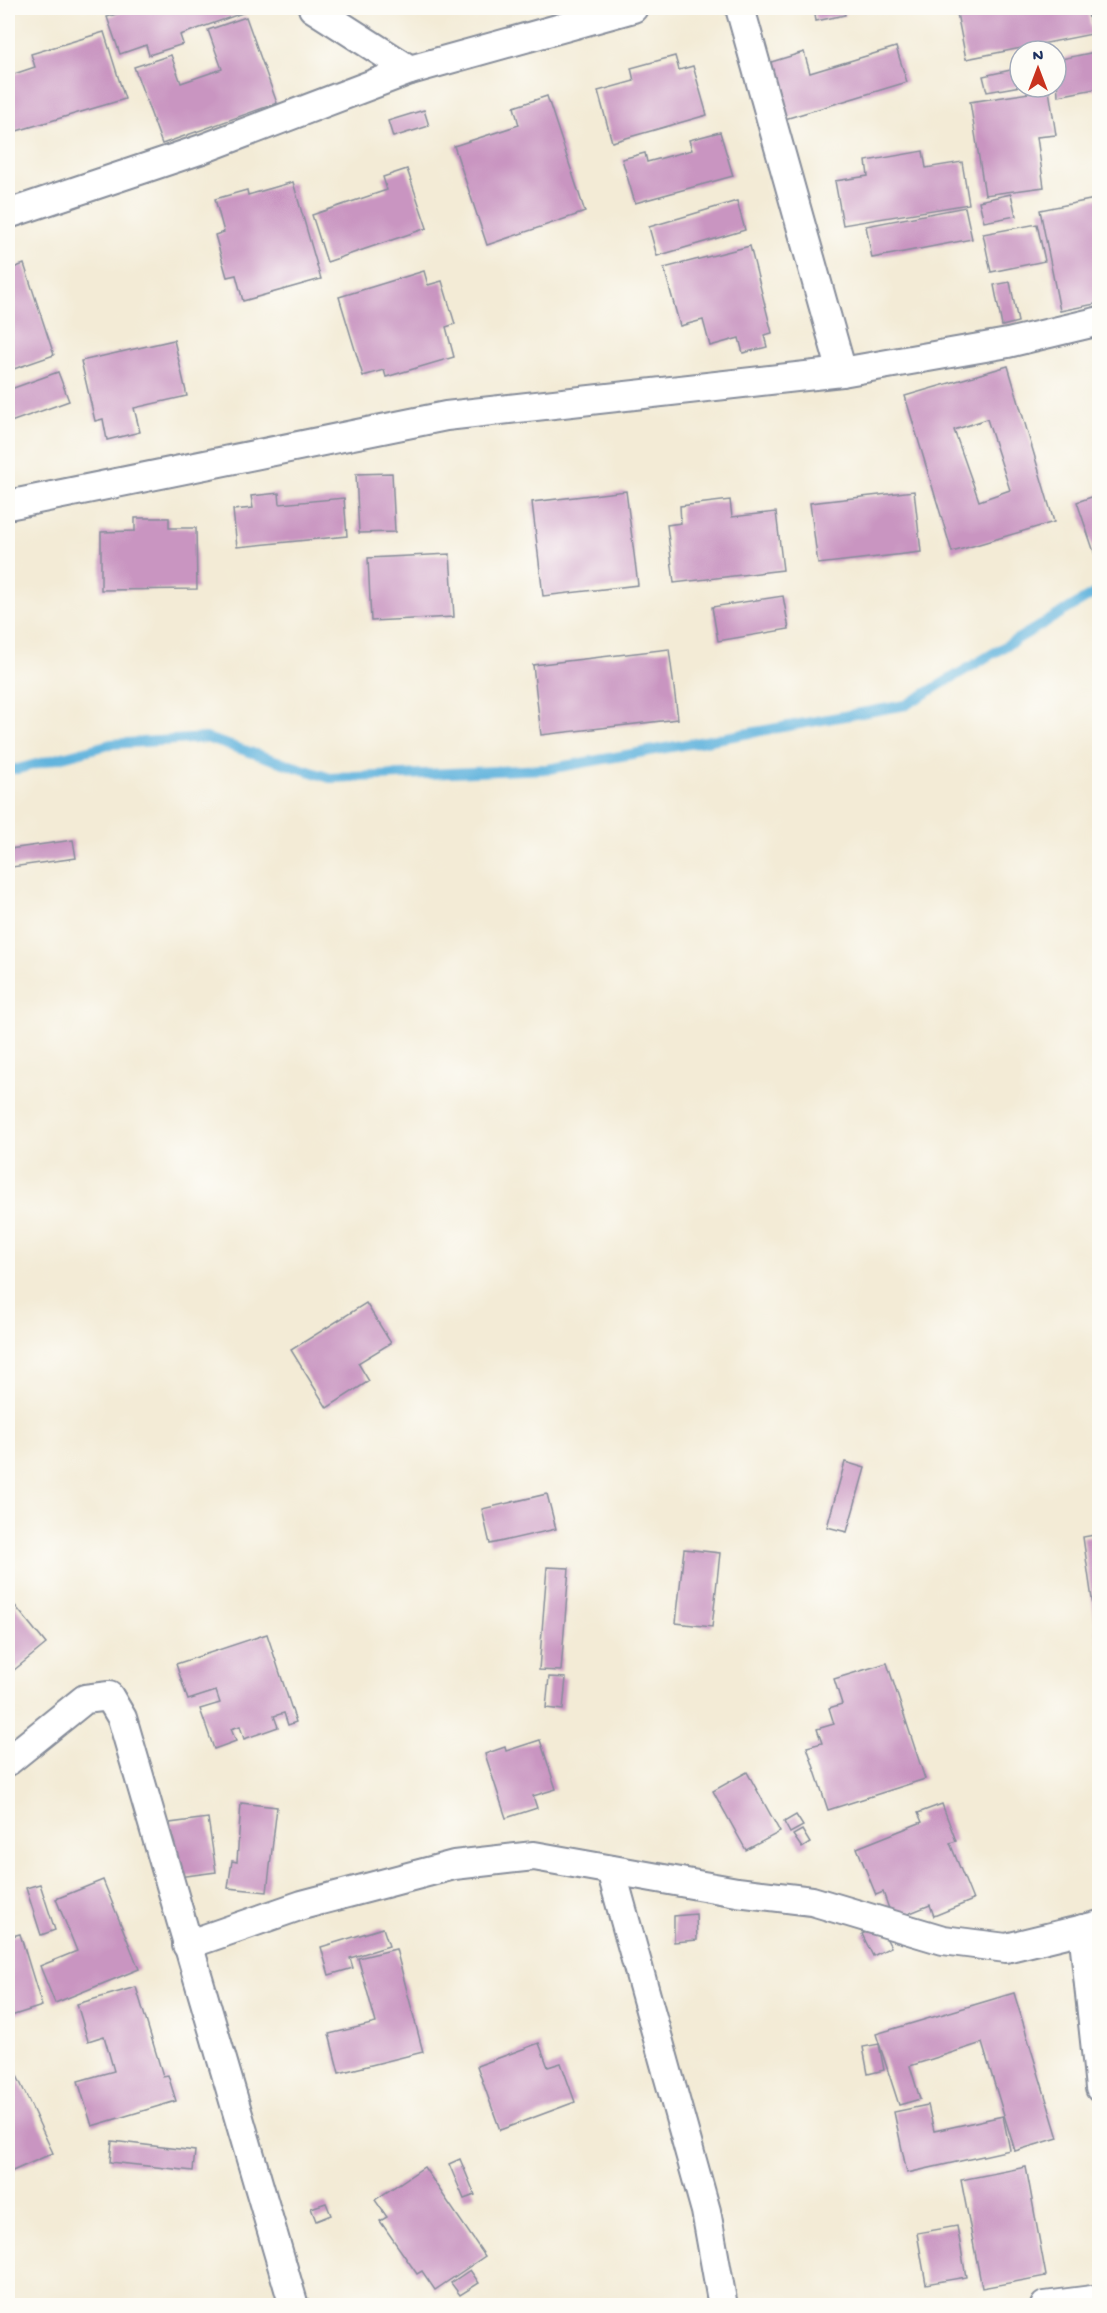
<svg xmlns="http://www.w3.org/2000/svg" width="1107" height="2313" font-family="'Gochi Hand',sans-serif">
<rect width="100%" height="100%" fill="#fdfcf7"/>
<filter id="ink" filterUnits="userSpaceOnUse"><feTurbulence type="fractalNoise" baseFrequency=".0167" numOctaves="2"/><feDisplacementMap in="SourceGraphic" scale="12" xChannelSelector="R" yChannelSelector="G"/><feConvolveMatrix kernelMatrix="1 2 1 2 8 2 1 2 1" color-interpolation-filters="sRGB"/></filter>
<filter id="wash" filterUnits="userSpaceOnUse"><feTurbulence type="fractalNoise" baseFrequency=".008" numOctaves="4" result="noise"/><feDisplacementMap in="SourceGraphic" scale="24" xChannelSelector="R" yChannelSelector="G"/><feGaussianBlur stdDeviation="1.35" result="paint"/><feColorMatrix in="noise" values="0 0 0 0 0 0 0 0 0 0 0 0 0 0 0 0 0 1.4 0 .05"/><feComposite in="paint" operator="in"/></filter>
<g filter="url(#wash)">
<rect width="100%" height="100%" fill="#f3ebd6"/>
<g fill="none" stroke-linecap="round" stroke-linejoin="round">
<path stroke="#62b4dd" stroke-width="10" d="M8 769H18L111 744 206 738 330 778 548 769 906 705 1100 590"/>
</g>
<g id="blocks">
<g fill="#c995c1" fill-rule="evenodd">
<path d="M134 8H251V10L180 35 183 44 149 55 146 45 120 54 107 17Z"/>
<path d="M814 8H843L845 15 816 21Z"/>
<path d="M956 8H1087L1092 34 966 59Z"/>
<path d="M246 17 277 103 162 144 134 67 171 55 181 83 222 69 208 30Z"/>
<path d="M104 32 125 99 10 133 8 76 35 67 31 54Z"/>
<path d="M896 47 907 82 785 119 768 63 804 52 810 73Z"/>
<path d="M1100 51V88L1058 96 1056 60Z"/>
<path d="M675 56 679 70 693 66 707 115 612 142 598 91 634 81 631 68Z"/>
<path d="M1020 68V86L987 92 983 76Z"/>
<path d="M1049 90 1056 135 1037 137 1044 187 985 195 970 102Z"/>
<path d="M547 96 585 212 487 245 454 146 519 125 514 107Z"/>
<path d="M424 110 429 126 393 137 388 121Z"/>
<path d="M720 132 733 176 635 203 622 159 645 153 647 162 692 150 689 140Z"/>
<path d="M923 151 926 168 962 162 969 204 843 225 835 181 868 176 866 161Z"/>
<path d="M407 169 427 228 327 262 312 215 387 190 383 177Z"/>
<path d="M293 182 321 279 243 301 236 275 227 277 215 235 224 232 215 199 247 190 248 195Z"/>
<path d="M1011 194 1016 216 984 222 979 201Z"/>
<path d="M1100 198V303L1060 311 1040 210Z"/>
<path d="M737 201 745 230 657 256 649 227Z"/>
<path d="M965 207 972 239 872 258 866 226Z"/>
<path d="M1037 224 1045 261 991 272 983 234Z"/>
<path d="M750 246 772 333 764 335 767 347 743 353 739 338 710 346 703 320 680 326 664 268Z"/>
<path d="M24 264 54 355 8 371V270Z"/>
<path d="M424 271 428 285 442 281 455 324 446 327 454 357 386 377 384 370 363 376 339 297Z"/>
<path d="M1010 282 1018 322 1002 326 994 285Z"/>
<path d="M174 340 187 396 134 408 140 432 107 440 103 419 95 421 81 361Z"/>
<path d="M1008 366 1054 522 952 552 905 396ZM987 419 1010 490 979 501 954 430Z"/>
<path d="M58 372 69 401 8 423V390Z"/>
<path d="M392 473 395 532 359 533 356 474Z"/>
<path d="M626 491 638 585 543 596 532 502Z"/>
<path d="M914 491 921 552 818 564 810 503Z"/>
<path d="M279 493 280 504 344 498 347 536 237 547 233 510 253 508 251 496Z"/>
<path d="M1100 494V553L1095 555 1077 502Z"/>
<path d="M730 500 732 517 776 512 783 570 674 583 667 525 681 523 680 506Z"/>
<path d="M135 518H169V528H196L197 589 101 590V532L135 531Z"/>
<path d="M450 554 454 617 371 621 368 558Z"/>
<path d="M783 596 789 629 718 641 712 607Z"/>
<path d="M669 649 678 719 541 735 533 665Z"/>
<path d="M73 840 76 858 12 867 10 849Z"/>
<path d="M366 1303 391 1343 358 1363 369 1381 327 1408 291 1350Z"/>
<path d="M845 1462 865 1468 847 1532 827 1527Z"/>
<path d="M547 1494 556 1529 490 1544 482 1509Z"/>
<path d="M1100 1534V1641H1098L1083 1537Z"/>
<path d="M684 1549 720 1553 712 1627 676 1623Z"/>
<path d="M547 1567 569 1568 561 1671 539 1670Z"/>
<path d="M8 1597 46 1644 8 1675Z"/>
<path d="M267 1634 296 1722 288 1725 284 1713 274 1716 278 1727 244 1739 240 1726 231 1729 236 1741 214 1749 200 1709 220 1703 216 1691 188 1700 176 1664Z"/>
<path d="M887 1663 925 1779 828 1810 807 1747 822 1743 817 1729 834 1724 829 1708 842 1704 834 1679Z"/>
<path d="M549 1677 566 1678 563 1710 546 1708Z"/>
<path d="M540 1740 556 1789 533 1796 537 1808 506 1818 485 1754 505 1747 506 1751Z"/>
<path d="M747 1772 780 1832 746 1850 713 1791Z"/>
<path d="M241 1803 277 1807 267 1892 228 1888 232 1861 237 1862Z"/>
<path d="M942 1804 956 1841 950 1843 973 1900 934 1916 930 1905 893 1920 883 1892 876 1895 857 1848 922 1822 918 1813Z"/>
<path d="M796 1815 803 1826 790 1833 784 1822Z"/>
<path d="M208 1818 216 1872 178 1877 170 1823Z"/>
<path d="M802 1830 810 1843 802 1848 793 1835Z"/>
<path d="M103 1880 139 1969 55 2003 40 1966 77 1951 56 1899Z"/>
<path d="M40 1884 55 1930 41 1935 26 1888Z"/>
<path d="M696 1914 697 1940 674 1942V1916Z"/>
<path d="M879 1925 891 1947 873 1956 862 1934Z"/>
<path d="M383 1928 389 1946 350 1958 353 1968 329 1975 321 1947Z"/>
<path d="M20 1934 42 2006 11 2016 8 2003V1937Z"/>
<path d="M396 1949 423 2052 339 2073 329 2034 376 2023 358 1958Z"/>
<path d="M136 1987 163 2076 168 2075 176 2101 92 2126 78 2081 114 2071 104 2036 88 2041 77 2004Z"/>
<path d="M1014 1993 1058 2138 1015 2151 982 2043 910 2066 920 2099 899 2105 876 2034Z"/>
<path d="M539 2043 548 2067 561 2063 575 2102 500 2130 477 2066Z"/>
<path d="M879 2044 884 2070 868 2074 863 2047Z"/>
<path d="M12 2065 53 2153 8 2173V2067Z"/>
<path d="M928 2105 934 2131 1003 2116 1010 2150 907 2173 894 2112Z"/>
<path d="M112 2141 195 2151 193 2171 110 2162Z"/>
<path d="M460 2159 475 2195 464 2199 449 2164Z"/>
<path d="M424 2167 485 2256 435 2290 422 2271 417 2274 380 2221 387 2217 375 2200Z"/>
<path d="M1026 2167 1046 2276 982 2288 961 2180Z"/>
<path d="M326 2203 331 2215 316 2221 311 2208Z"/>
<path d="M957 2226 966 2277 926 2284 917 2233Z"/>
<path d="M470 2270 479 2283 460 2295 451 2283Z"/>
</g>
</g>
</g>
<g filter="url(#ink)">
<use href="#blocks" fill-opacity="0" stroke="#878d9a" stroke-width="1.5"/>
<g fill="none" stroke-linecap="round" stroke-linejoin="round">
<g stroke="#878d9a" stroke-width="32">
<g id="minor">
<path d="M313 8 410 70"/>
<path d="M740 8 842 372"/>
<path d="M8 214 202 149 410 70 633 8"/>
<path d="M8 505 446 416 842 372 1008 343 1100 321"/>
<path d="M8 1761 85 1699 109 1696 122 1718 294 2306"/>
<path d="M611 1870 706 2211 723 2306"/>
<path d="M1083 1929 1100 2088"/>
<path d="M187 1945 302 1905 454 1865 534 1856 737 1892 812 1901 943 1940 1006 1948 1100 1925"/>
<path d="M1045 2306 1100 2299"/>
</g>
</g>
<use href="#minor" stroke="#fff" stroke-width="28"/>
</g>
</g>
<rect width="1107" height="2313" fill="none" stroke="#fdfcf7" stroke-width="30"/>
<g transform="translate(1038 69)"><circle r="28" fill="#fdfcf7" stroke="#a3aaba" stroke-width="1.5"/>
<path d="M0-4.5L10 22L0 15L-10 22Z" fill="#c8321e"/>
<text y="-9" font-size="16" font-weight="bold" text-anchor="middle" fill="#1b2f5e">N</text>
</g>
</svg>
